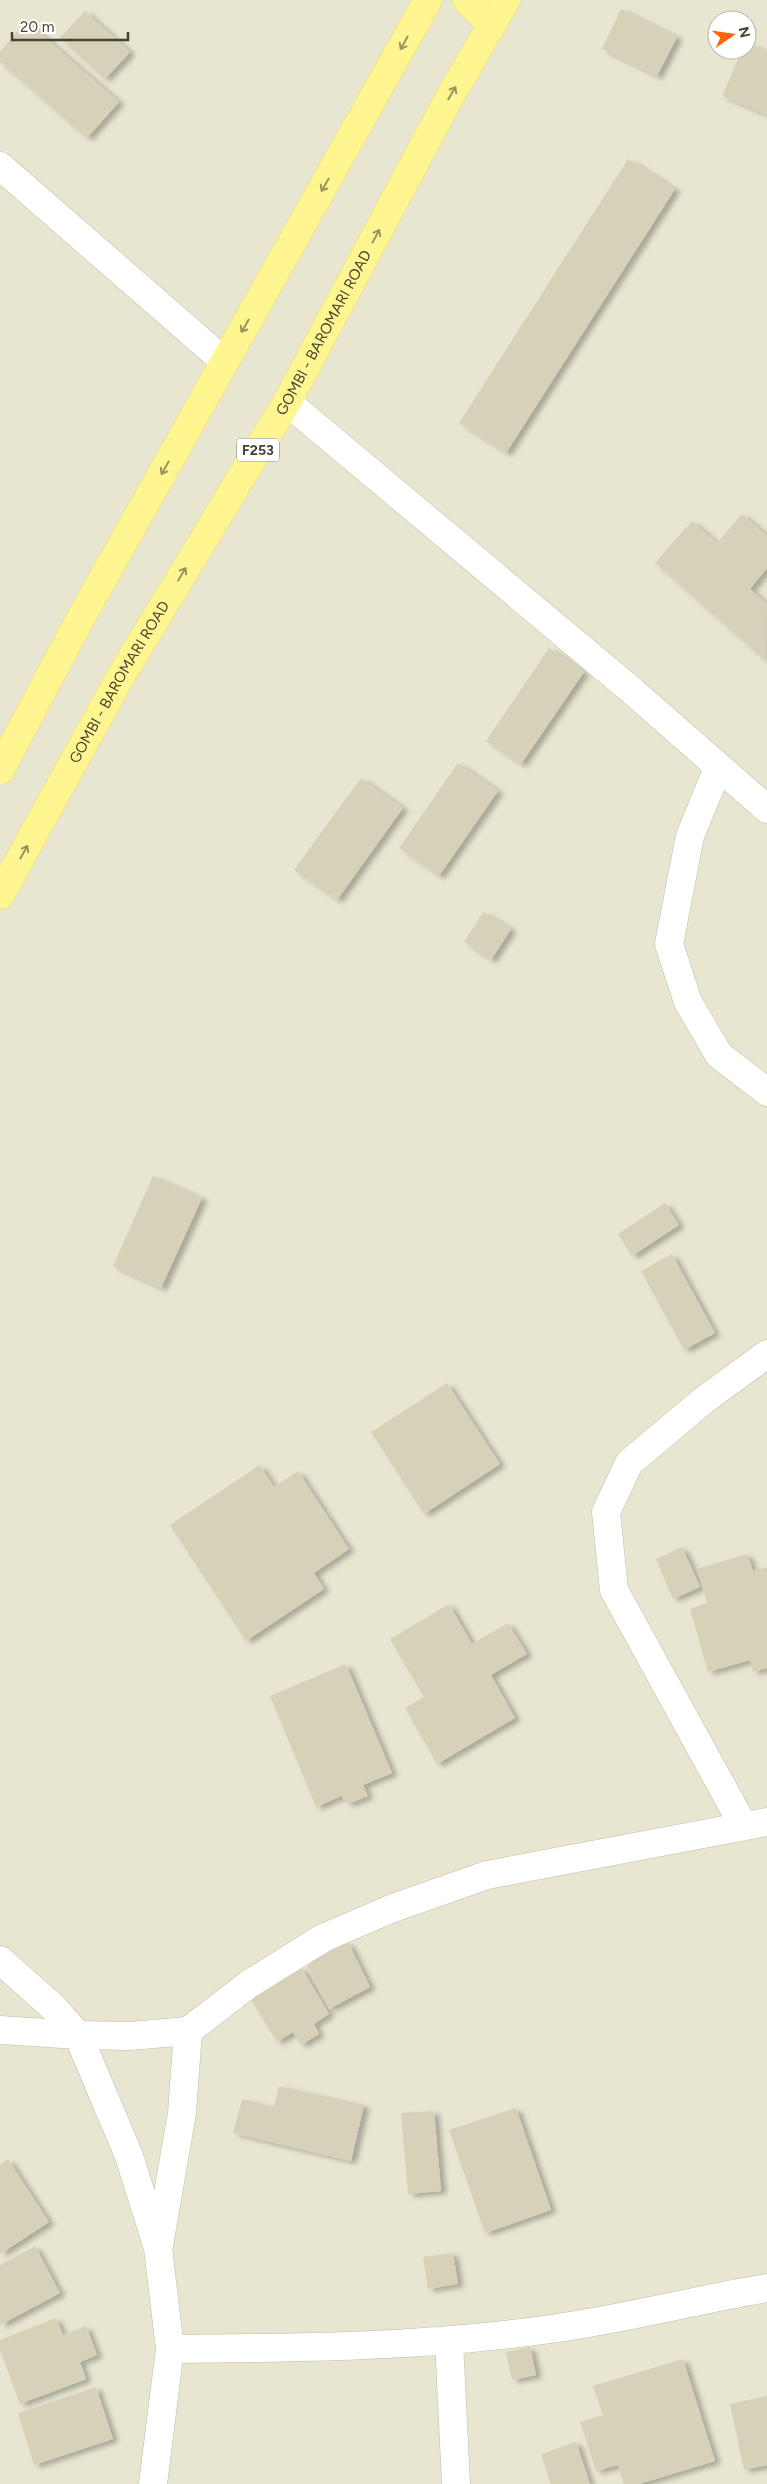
<svg xmlns="http://www.w3.org/2000/svg" width="767" height="2484" font-family="Figtree,sans-serif">
<defs>
<filter id="shadow"><feDropShadow dx="5.5" dy="3" stdDeviation="2.5" flood-color="#0004"/></filter>
</defs>
<rect width="100%" height="100%" fill="#f4f2e4"/>
<path fill="#e8e6d1" fill-rule="evenodd" d="M0 0H767V2484H0ZM717 20H747V50H717Z"/>
<g fill="#d6d1b8" filter="url(#shadow)">
<path d="M621 9 677 37 657 76 602 49Z"/>
<path d="M85 11 130 52 105 79 60 38Z"/>
<path d="M26 21 119 102 87 138 0 62V52Z"/>
<path d="M747 43 767 51V115L722 96 742 50H747Z"/>
<path d="M628 159 675 189 506 453 459 423Z"/>
<path d="M742 514 767 536V568L750 589 767 604 766 661 655 563 692 521 717 543Z"/>
<path d="M549 648 584 672 521 764 486 741Z"/>
<path d="M458 763 498 791 439 876 399 848Z"/>
<path d="M361 778 403 808 337 900 294 870Z"/>
<path d="M483 912 511 929 491 960 464 942Z"/>
<path d="M153 1176 202 1198 161 1288 113 1266Z"/>
<path d="M665 1203 679 1225 632 1256 618 1234Z"/>
<path d="M672 1254 715 1333 684 1350 641 1271Z"/>
<path d="M447 1383 500 1464 424 1514 371 1432Z"/>
<path d="M260 1465 274 1487 298 1471 349 1549 314 1573 324 1589 246 1641 170 1525Z"/>
<path d="M682 1547 700 1587 673 1599 656 1559Z"/>
<path d="M747 1554 753 1571 767 1567V1668L753 1672 750 1660 708 1672 690 1609 707 1603 697 1569Z"/>
<path d="M449 1604 472 1644 508 1623 527 1654 491 1675 515 1718 437 1764 405 1708 424 1697 390 1639Z"/>
<path d="M346 1664 392 1773 363 1785 368 1796 348 1804 341 1796 316 1807 270 1696Z"/>
<path d="M348 1942 370 1987 329 2009 306 1964Z"/>
<path d="M301 1967 329 2014 314 2024 319 2034 301 2045 293 2032 277 2042 250 1998Z"/>
<path d="M279 2086 364 2105 351 2161 233 2133 242 2099 274 2107Z"/>
<path d="M516 2108 551 2210 485 2233 449 2130Z"/>
<path d="M434 2111 441 2191 408 2194 401 2113Z"/>
<path d="M8 2159 49 2222 0 2254V2165Z"/>
<path d="M35 2246 60 2293 0 2325V2265Z"/>
<path d="M453 2253 458 2284 428 2289 423 2257Z"/>
<path d="M56 2318 63 2335 86 2326 97 2355 80 2362 86 2379 20 2404 0 2350V2340Z"/>
<path d="M530 2347 536 2375 512 2380 506 2352Z"/>
<path d="M683 2359 715 2461 639 2484H624L618 2465 596 2471 580 2422 603 2415 593 2386Z"/>
<path d="M96 2387 113 2439 34 2465 18 2413Z"/>
<path d="M767 2396V2465L744 2470 730 2404Z"/>
<path d="M576 2442 590 2484H551L541 2454Z"/>
</g>
<g fill="none" stroke-linecap="round" stroke-linejoin="round">
<g stroke="#c0bca6" stroke-width="29">
<g id="street">
<path d="M0 166 225 362"/>
<path d="M287 402 630 689 767 809"/>
<path d="M718 768 690 836 669 944 688 1002 719 1055 767 1092"/>
<path d="M743 1825 614 1590 606 1512 629 1463 704 1400 767 1354"/>
<path d="M0 1960 54 2008 78 2035 130 2036 188 2031 249 1984 323 1938 393 1908 487 1875 767 1822"/>
<path d="M0 2030 78 2035 129 2156 158 2248 170 2349 153 2484"/>
<path d="M159 2245 182 2113 188 2031"/>
<path d="M449 2341 456 2484"/>
<path d="M170 2349C298 2348 424 2347 551 2329 624 2319 695 2300 767 2288"/>
</g>
</g>
<g stroke="#eee058" stroke-width="29">
<g id="primary">
<path d="M467 0 492 25"/>
<path d="M0 770 78 623 428 0"/>
<path id="s1" d="M0 895 122 674 287 402 448 100 506 0"/>
</g>
</g>
<use href="#street" stroke="#fff" stroke-width="28"/>
<use href="#primary" stroke="#fff691" stroke-width="28"/>
</g>
<defs><path id="oneway-shaft" d="M-6 0H5M1.5-3L5.5 0L1.5 3" fill="none" stroke-width="1.6" stroke-linecap="round" stroke-linejoin="round" transform="scale(1.25)"/></defs>
<g stroke="#99945d">
<use href="#oneway-shaft" transform="translate(404 43) rotate(119)"/>
<use href="#oneway-shaft" transform="translate(452 93) rotate(-60)"/>
<use href="#oneway-shaft" transform="translate(325 185) rotate(120)"/>
<use href="#oneway-shaft" transform="translate(376 236) rotate(-62)"/>
<use href="#oneway-shaft" transform="translate(245 326) rotate(120)"/>
<use href="#oneway-shaft" transform="translate(165 468) rotate(119)"/>
<use href="#oneway-shaft" transform="translate(182 574) rotate(-59)"/>
<use href="#oneway-shaft" transform="translate(24 852) rotate(-61)"/>
</g>
<g text-anchor="middle" dominant-baseline="central" stroke-width="5" stroke-linejoin="round" paint-order="stroke">
<rect fill="#fff" stroke="#7e7b70" stroke-width="1" x="237" y="438.5" width="42" height="23" rx="4"/>
<g font-size="14" font-weight="bold" fill="#464333">
<text x="258" y="450">F253</text>
</g>
<g font-size="15" fill="#464333" stroke="#fff">
<text stroke="none"><textPath href="#s1" startOffset="649">GOMBI - BAROMARI ROAD</textPath></text>
<text stroke="none"><textPath href="#s1" startOffset="244">GOMBI - BAROMARI ROAD</textPath></text>
</g>
</g>
<g transform="translate(732 35) rotate(77)"><circle r="24" fill="#ffffff" stroke="#b5b4ad"/>
<path d="M0-4L9 19L0 12L-9 19Z" fill="#ff650f"/>
<text y="-8" font-size="14" font-weight="bold" text-anchor="middle" fill="#464333">N</text>
</g>
<path d="M12 32v8h116v-8" fill="none" stroke="#464333" stroke-width="2.5"/>
<text x="20" y="32" font-size="15" fill="#464333" stroke="#ffffff" stroke-width="4" paint-order="stroke">20 m</text>
</svg>
